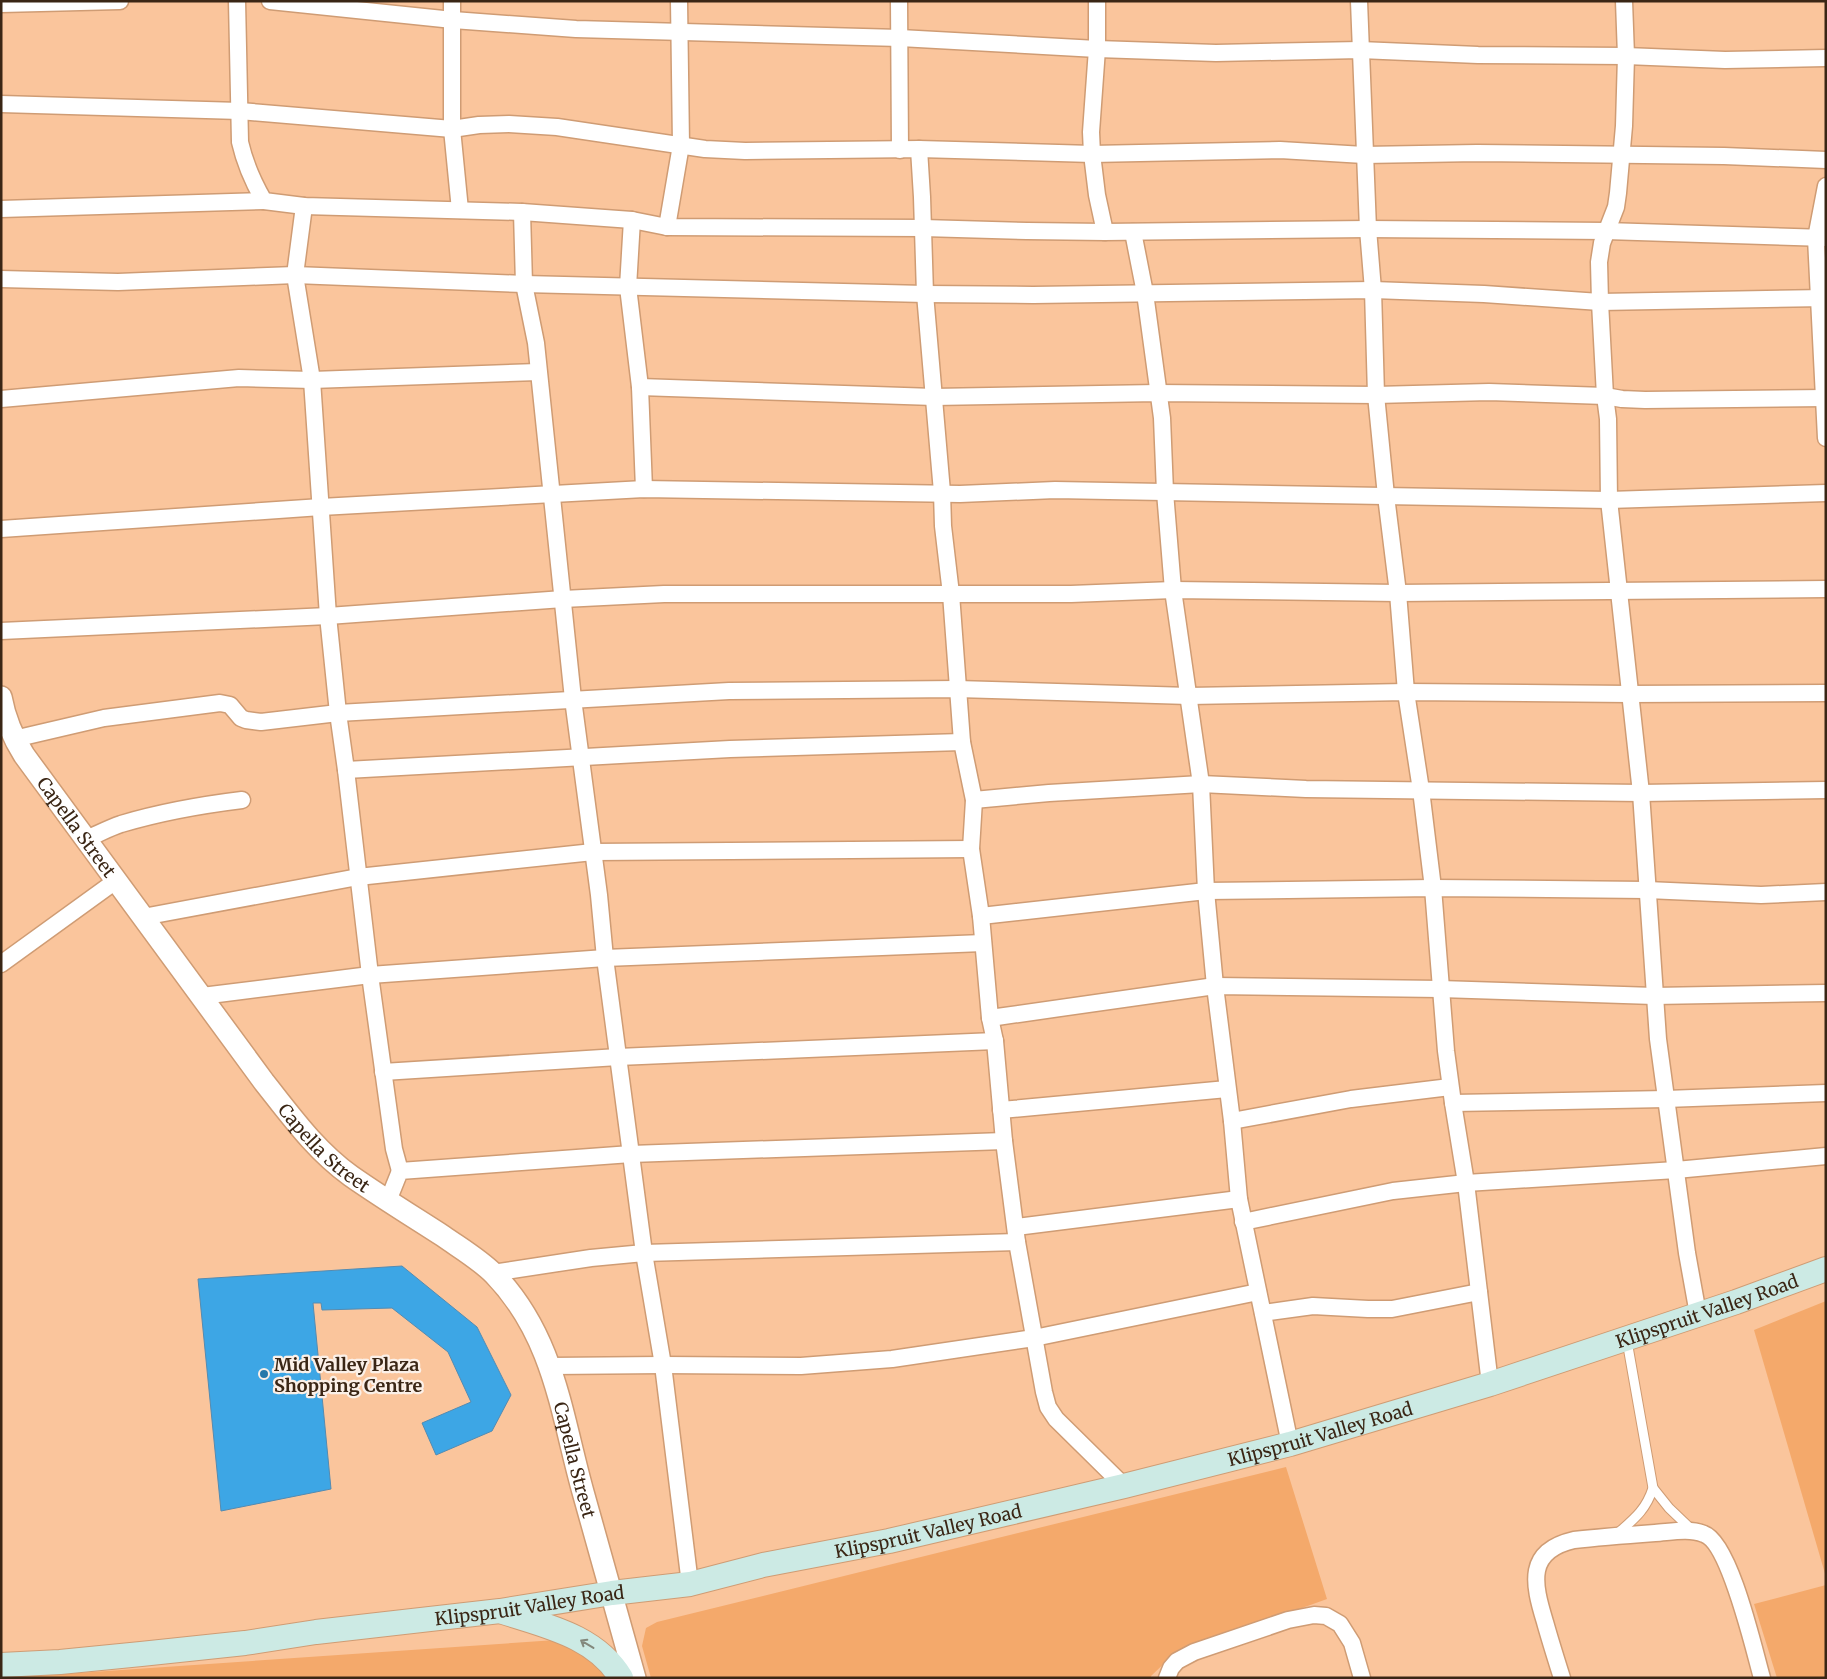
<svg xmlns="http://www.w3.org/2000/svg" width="1827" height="1679" font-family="Merriweather,serif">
<rect width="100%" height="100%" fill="#fac59c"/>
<g fill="#f4a96b">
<path d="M1826 1301V1577L1754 1330Z"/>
<path d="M1286 1467 1327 1599 1174 1654 1151 1676V1678H651L642 1646 646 1628 657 1622Z"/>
<path d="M1826 1585V1678H1777L1754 1604Z"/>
<path d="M556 1640 590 1654 608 1678H5Z"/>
</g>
<path fill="#3da6e5" stroke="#548bb1" d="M402 1266 477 1327 511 1395 492 1431 436 1455 422 1423 471 1402 448 1352 392 1308 322 1310 321 1303H313L331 1489 221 1511 198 1279Z"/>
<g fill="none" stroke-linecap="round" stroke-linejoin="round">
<g stroke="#cf9c74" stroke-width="11">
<g id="service">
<path d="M1653 1488 1669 1508 1692 1530"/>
<path d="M1617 1534C1634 1519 1646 1510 1653 1488L1627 1341"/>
</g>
</g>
<g stroke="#cf9c74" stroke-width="19">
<g id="minor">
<path d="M237 1 240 142C245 164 253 182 264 201L304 206 522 212 632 220 667 227 923 228 1027 231 1105 232 1368 229 1606 231 1826 238"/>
<path d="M270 1 453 20 576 29 900 38 1097 49 1216 53 1360 50 1478 55 1626 56 1725 60 1826 58"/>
<path d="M452 1V129L460 210"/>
<path d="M899 1 900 150"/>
<path d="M1097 1V49L1091 132 1092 154 1097 195 1105 232"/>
<path d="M1359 1 1368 229 1373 290 1376 395 1386 496 1398 593 1406 692 1421 790 1433 888 1446 1051 1453 1103 1466 1183 1490 1384"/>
<path d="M1624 1 1626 56 1624 126 1618 193 1616 207 1602 243 1599 262 1600 302 1605 396 1608 419 1609 500 1641 793 1658 1039 1687 1253 1698 1314"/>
<path d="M1 4 120 1"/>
<path d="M1 104 240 111 452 129 479 125 509 124 557 127 705 149 745 151 919 149 1092 154 1280 150 1364 155 1477 153 1724 156 1826 160"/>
<path d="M919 149 922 197 925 294 942 492 943 526 951 594 962 742 974 800 971 849 981 916 990 1018 995 1041 1004 1141 1017 1242 1044 1392 1048 1407 1056 1419 1124 1486"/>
<path d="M1826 186 1816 238 1826 438"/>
<path d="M304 206 295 275 312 380 328 616 338 713 346 770 370 975 394 1149 400 1171"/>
<path d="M1 209 264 201"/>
<path d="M522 212 524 284 536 343 573 699 599 895 605 958 644 1253 663 1365 690 1584"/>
<path d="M632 220 628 287 640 387 644 489"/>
<path d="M667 227 681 145 679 1"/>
<path d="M1133 232 1145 293 1162 418 1165 492 1173 590 1201 784 1206 891 1215 986 1232 1121 1239 1199 1290 1444"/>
<path d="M1 279 118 282 295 275 524 284 925 294 1033 295 1373 290 1484 294 1600 302 1826 298"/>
<path d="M640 387 934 397 1157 393 1376 395 1489 392 1605 396 1622 399 1645 400 1826 398"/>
<path d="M1 399 239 378 312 380 538 372"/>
<path d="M1 529 321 507 644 489 960 494 1055 490 1609 500 1826 493"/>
<path d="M1 631 328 616 563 599 664 594H1071L1173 590 1398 593 1826 589"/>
<path d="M14 739 104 718 220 703 230 705 241 718 246 720 261 722 338 713 729 691 957 689 1189 696 1406 692 1629 694 1826 693"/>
<path d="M346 770 730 749 962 742"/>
<path d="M974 800 1049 793 1201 784 1306 789 1641 793 1826 790"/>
<path d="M86 839C98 834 109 828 121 824 161 812 201 805 242 800"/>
<path d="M981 916 1206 891 1433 888 1647 890 1761 895 1826 892"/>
<path d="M143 917 358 877 593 852 971 849"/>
<path d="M1 964 117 880"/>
<path d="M202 996 370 975 605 958 983 943"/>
<path d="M990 1018 1215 986 1440 989 1654 996 1826 993"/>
<path d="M383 1072 618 1057 995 1041"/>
<path d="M1453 1103 1666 1099 1826 1093"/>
<path d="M1001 1110 1227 1089"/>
<path d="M1232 1121 1351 1099 1450 1087"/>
<path d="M388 1201 400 1171 631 1154 1004 1141"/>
<path d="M1243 1222 1393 1191 1466 1183 1676 1170 1826 1156"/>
<path d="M1016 1227 1239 1199"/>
<path d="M493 1273 591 1258 644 1253 1017 1242"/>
<path d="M1263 1313 1313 1306 1368 1309H1392L1479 1292"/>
<path d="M551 1366 663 1365 801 1366 892 1359 1034 1338 1258 1292"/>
<path d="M1167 1678 1171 1668 1177 1661 1194 1652 1288 1620 1314 1615 1326 1616 1340 1624 1352 1643 1362 1678"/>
<path d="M1562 1678C1556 1659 1550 1640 1545 1622 1533 1583 1526 1551 1574 1540 1601 1537 1628 1535 1655 1533 1671 1532 1689 1528 1704 1534 1730 1543 1754 1650 1762 1678"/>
</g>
</g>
<g stroke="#cf9c74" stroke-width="24">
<g id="tertiary">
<path id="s1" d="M1 697C5 719 12 736 24 755L264 1082C291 1116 315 1150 351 1176 381 1197 412 1216 443 1236 460 1248 479 1259 494 1274 554 1336 561 1413 583 1492 600 1554 618 1616 635 1678"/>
</g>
</g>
<g stroke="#cf9c74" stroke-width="26">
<g id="secondary">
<path d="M503 1612C546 1626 596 1636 621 1678"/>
<path id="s2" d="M1 1665 60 1662 141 1654 245 1643 316 1632 500 1611 612 1593 690 1584 763 1565 889 1541 1124 1486 1290 1444 1490 1384 1736 1302 1826 1269"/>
</g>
</g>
<use href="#service" stroke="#fff" stroke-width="9"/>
<use href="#minor" stroke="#fff" stroke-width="16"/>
<use href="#tertiary" stroke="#fff" stroke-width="21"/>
<use href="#secondary" stroke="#cceae4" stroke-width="24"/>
</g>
<defs><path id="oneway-shaft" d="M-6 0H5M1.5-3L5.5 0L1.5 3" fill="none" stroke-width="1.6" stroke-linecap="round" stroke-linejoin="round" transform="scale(1.25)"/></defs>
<use stroke="#83887c" href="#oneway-shaft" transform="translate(587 1644) rotate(-149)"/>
<circle fill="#2678a9" stroke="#fbf0e8" stroke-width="2" cx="264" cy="1374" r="5"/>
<g text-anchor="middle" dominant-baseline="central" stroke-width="4.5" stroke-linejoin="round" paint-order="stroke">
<g font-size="18" fill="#3a2615" stroke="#fbf0e8">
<text stroke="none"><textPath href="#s1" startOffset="152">Capella Street</textPath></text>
<text stroke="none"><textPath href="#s1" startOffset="558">Capella Street</textPath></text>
<text stroke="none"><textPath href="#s2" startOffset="1748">Klipspruit Valley Road</textPath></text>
<text stroke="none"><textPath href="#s2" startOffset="1342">Klipspruit Valley Road</textPath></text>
<text stroke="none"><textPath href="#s1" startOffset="976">Capella Street</textPath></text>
<text stroke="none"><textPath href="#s2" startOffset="938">Klipspruit Valley Road</textPath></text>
<text stroke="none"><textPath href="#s2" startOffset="532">Klipspruit Valley Road</textPath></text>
</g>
<g font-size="18" font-weight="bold" fill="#3a2615" stroke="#fbf0e8" text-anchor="start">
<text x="274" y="1364">Mid Valley Plaza<tspan x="274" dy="21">Shopping Centre</tspan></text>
</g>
</g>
<rect width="1827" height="1679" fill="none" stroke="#3a2615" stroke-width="5"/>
</svg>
